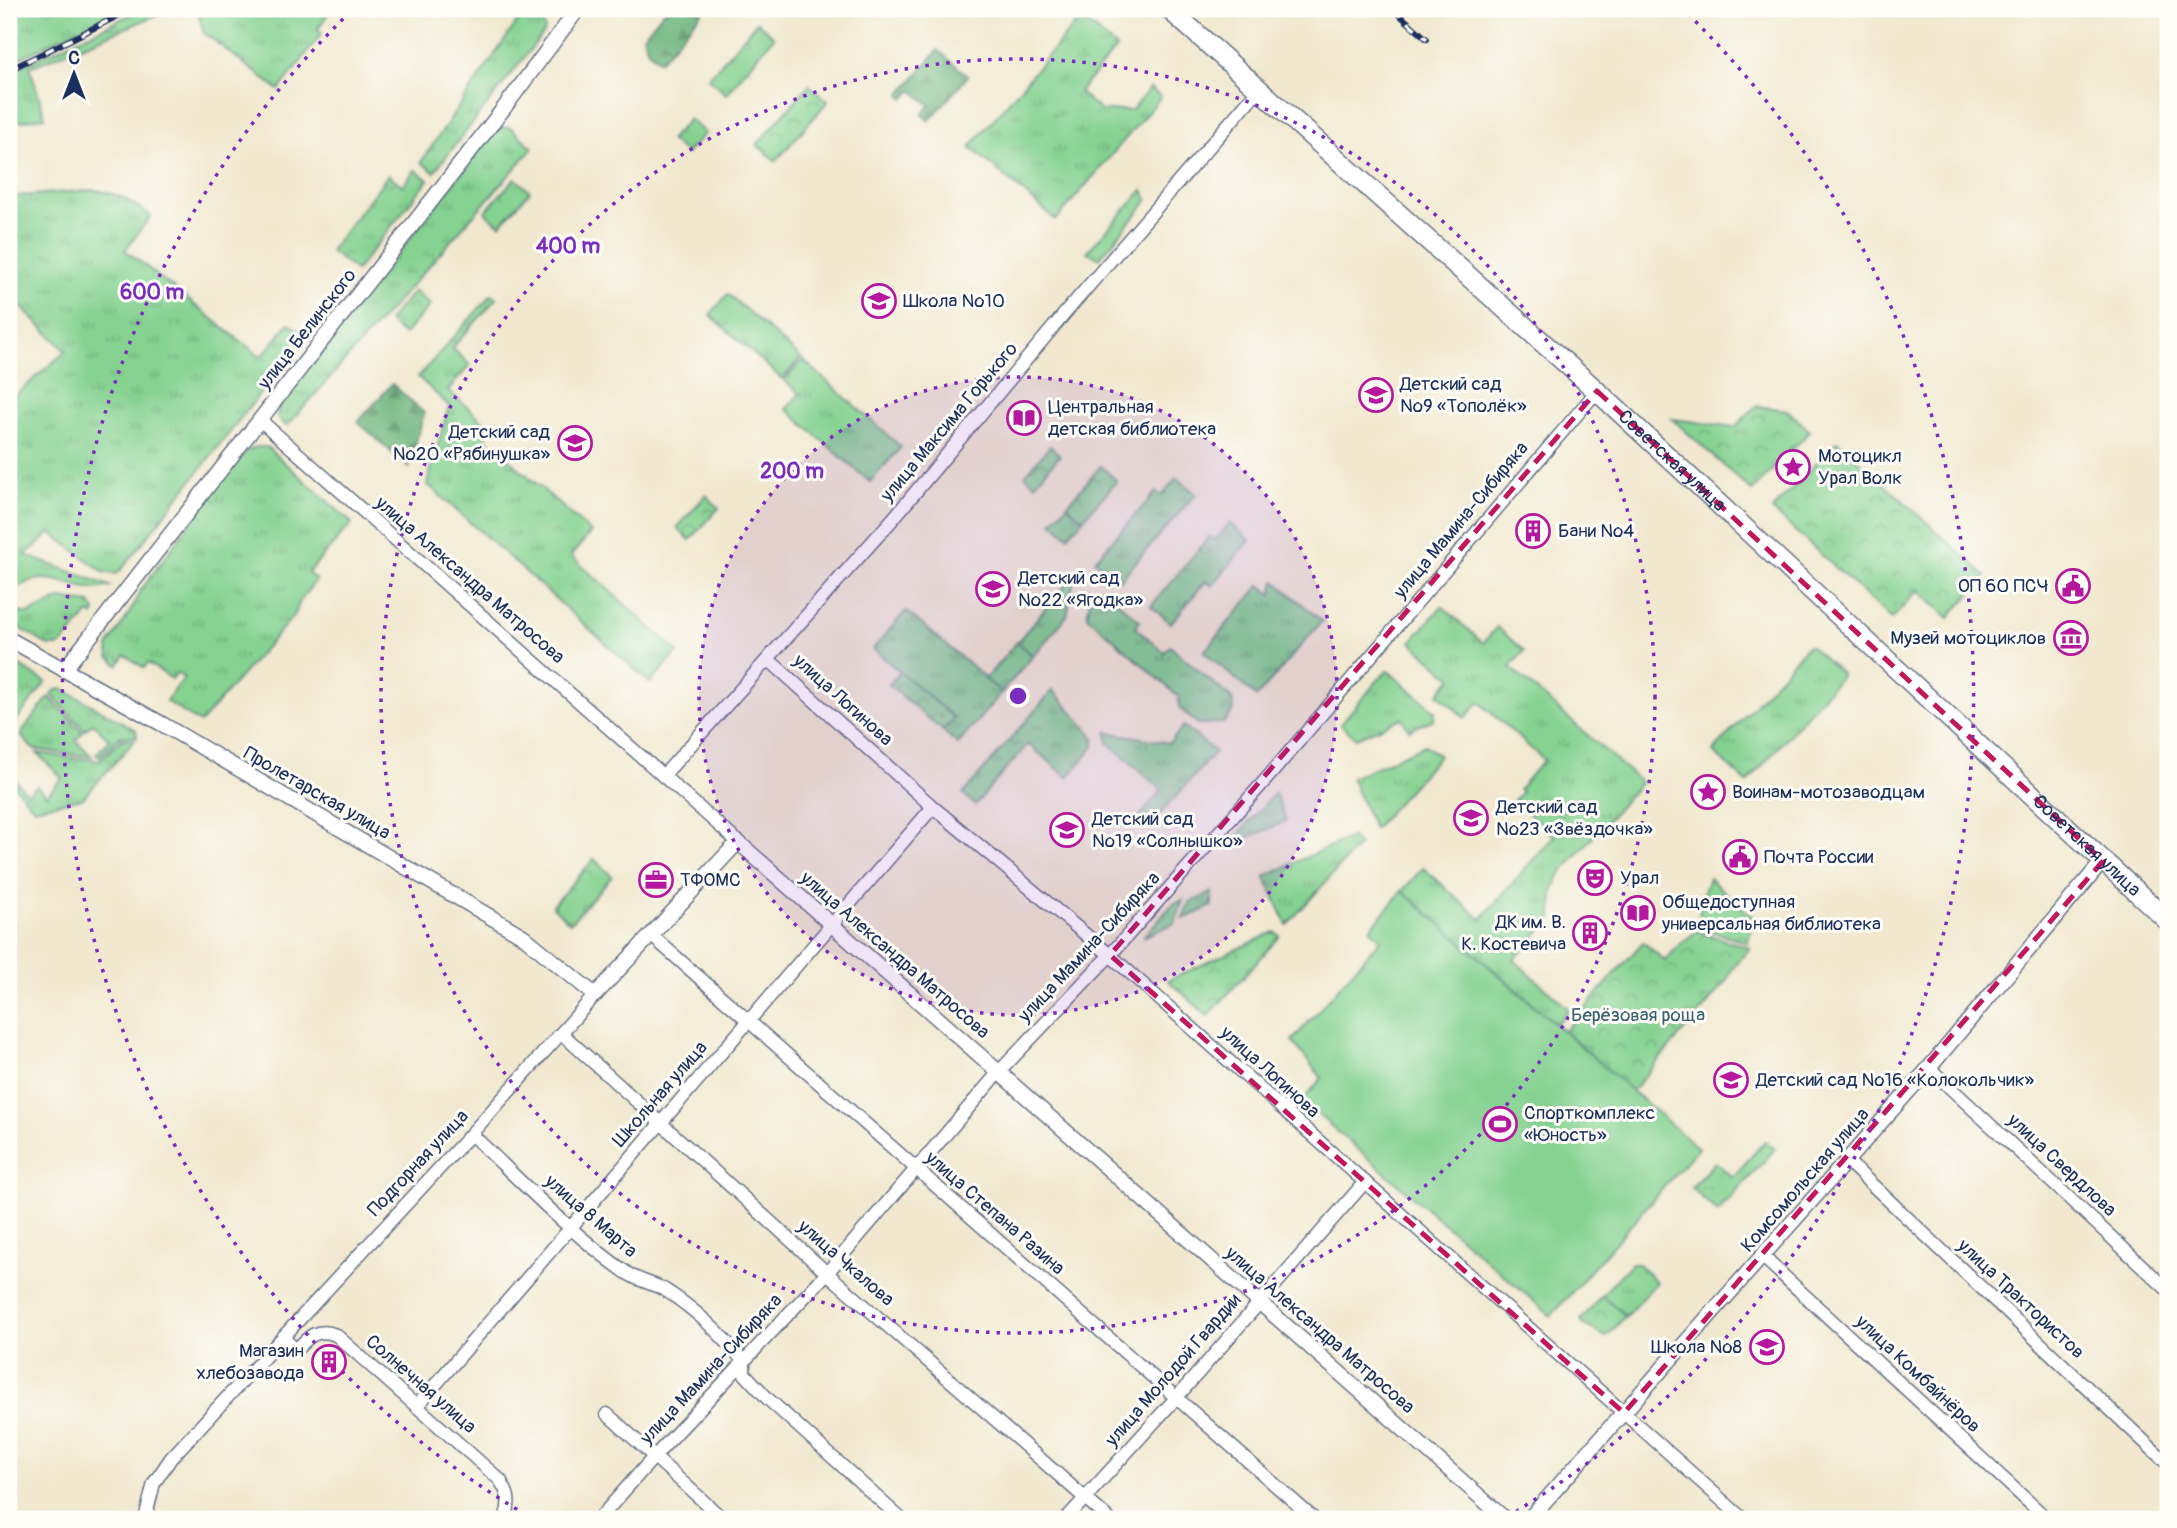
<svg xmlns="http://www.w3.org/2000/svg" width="2177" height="1528" font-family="Pangolin,sans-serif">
<defs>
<pattern id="grass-tufts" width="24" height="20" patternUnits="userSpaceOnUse" patternTransform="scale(1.75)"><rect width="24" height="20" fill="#85d291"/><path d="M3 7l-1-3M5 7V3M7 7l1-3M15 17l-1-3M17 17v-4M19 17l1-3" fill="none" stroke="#6cab7a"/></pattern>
<pattern id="forest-firs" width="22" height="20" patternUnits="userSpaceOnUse" patternTransform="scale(1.75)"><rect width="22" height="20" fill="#6cb47b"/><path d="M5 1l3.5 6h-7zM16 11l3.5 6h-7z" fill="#589368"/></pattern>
<pattern id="park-crowns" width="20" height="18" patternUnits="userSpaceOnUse" patternTransform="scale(1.75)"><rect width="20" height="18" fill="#85d291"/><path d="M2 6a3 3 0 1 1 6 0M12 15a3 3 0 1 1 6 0" fill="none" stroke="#6cab7a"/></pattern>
</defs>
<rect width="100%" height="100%" fill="#fdfcf7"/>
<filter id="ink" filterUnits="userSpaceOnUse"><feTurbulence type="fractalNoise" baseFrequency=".0143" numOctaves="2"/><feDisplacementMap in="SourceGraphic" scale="14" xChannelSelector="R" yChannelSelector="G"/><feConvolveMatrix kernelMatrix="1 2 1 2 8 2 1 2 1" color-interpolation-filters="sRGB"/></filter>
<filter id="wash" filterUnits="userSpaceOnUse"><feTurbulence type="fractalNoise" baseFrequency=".00686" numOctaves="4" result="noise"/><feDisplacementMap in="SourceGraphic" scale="28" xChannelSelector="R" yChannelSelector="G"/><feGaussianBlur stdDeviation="1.57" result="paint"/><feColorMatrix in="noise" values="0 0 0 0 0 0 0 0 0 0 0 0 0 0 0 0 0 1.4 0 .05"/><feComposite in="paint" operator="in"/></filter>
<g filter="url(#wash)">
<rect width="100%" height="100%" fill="#f1e8cf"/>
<g fill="url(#grass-tufts)" stroke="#508078" stroke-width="2">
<path d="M9 9H119L9 64Z"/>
<path d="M142 9H172L30 67 45 117 9 123V72Z"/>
<path d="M197 9H331L318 29 322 33 279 90 204 33Z"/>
<path d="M526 9 544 25 545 31 434 172 421 162Z"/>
<path d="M1081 17 1116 48 1079 92 1101 111 1132 110 1150 88 1161 97 1056 220 970 147Z"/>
<path d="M510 127 533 148 287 426 277 418 278 407 496 129Z"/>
<path d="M415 170 428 180 356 271 330 251 388 175 403 186Z"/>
<path d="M90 190C116 191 131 202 151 216L125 250 261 357 289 323 302 333 303 339 121 570 116 574 105 573 51 533 25 555 110 586C85 596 58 574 34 580 25 582 17 588 9 592V401L66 351 9 295V197Z"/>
<path d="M1143 190 1148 200 1100 258 1087 252Z"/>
<path d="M492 294 497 298 452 348 470 365 448 390 492 429 485 438 591 532 571 556 678 652 650 683 427 484 449 406 418 377Z"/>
<path d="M728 294 801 358 782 379 710 315Z"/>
<path d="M803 360 901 447 870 482 786 409 800 394 784 380Z"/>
<path d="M257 447H267L352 523 308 573 316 580 300 601 295 614 200 723 166 701 184 678 176 673 172 679 148 663 144 668 125 655 118 665 109 657 108 647 110 643 129 614 141 590 235 462 246 451Z"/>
<path d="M1177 478 1196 494 1119 581 1095 560 1156 492 1162 496Z"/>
<path d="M1067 505 1083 519 1068 536 1052 522Z"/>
<path d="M1230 523 1250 540 1212 586 1206 581 1171 623 1151 606 1210 536 1215 540Z"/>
<path d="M1075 574 1067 616 1033 656 1017 642Z"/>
<path d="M1275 581 1322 621 1257 697 1204 652 1260 585 1272 595Z"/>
<path d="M1102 588 1140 621 1135 627 1164 652 1170 646 1232 699 1234 710 1223 723 1198 724 1180 709 1178 696 1087 616 1092 591Z"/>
<path d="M59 599 90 603 95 611 93 616 89 613 60 646H49L9 621V610L28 614Z"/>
<path d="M1442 606 1483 643 1497 627 1524 651 1510 667 1641 782 1561 873 1553 890 1552 917 1514 960 1569 1009 1556 1024 1402 891 1423 868 1481 919 1554 836 1514 800 1522 792 1519 789 1544 760 1479 702 1465 718 1438 694 1452 678 1411 642Z"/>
<path d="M906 611 1002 692 958 744 943 731 954 718 873 649Z"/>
<path d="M1807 646H1810L1841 673V676L1747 783 1713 752Z"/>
<path d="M12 661 46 682 12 726 9 725V678Z"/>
<path d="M1387 670 1435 711 1434 719 1409 730 1402 718 1356 738 1340 724Z"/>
<path d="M63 689 136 730 137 737 121 736 99 757 96 754 110 740 93 723 85 730 51 694 56 690Z"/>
<path d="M1053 690 1094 737V747L1068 777 1028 744 975 805 963 794Z"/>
<path d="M49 697 83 732 76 740 92 757 33 749 22 737 23 730Z"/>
<path d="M1184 726 1215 752 1149 827 1138 818 1162 790 1108 743 1107 732 1169 743Z"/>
<path d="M122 739 135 740 83 798 34 808 11 782 15 780 27 793 37 786 47 795 62 778 37 753 99 761Z"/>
<path d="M1425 745 1439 756 1374 829 1351 778Z"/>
<path d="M1275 793 1286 821 1235 844 1233 840Z"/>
<path d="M1351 837 1359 845 1287 925 1265 876Z"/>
<path d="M1212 892V906L1183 919 1189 903Z"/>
<path d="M1183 900 1175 923 1143 937 1173 904Z"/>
<path d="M1632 1263H1637L1657 1282 1626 1316 1602 1295Z"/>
</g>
<g fill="url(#forest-firs)" stroke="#44726c" stroke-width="2">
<path d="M666 9H705L660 61 648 51 643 36Z"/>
<path d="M938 50 968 76 929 121 922 115 930 105 912 90 904 99 900 95Z"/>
<path d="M392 384 424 413 409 468 358 422Z"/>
</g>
<g fill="url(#park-crowns)" stroke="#508078" stroke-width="2">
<path d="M757 22 774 37 726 94 708 78Z"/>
<path d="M809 85 828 101 776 161 757 145Z"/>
<path d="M689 119 705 133 686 154 670 140Z"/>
<path d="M515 178 530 191 500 225 485 212Z"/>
<path d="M414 291 430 305 404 335 388 321Z"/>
<path d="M1756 406 1787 410 1810 431 1752 491 1672 419 1735 427Z"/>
<path d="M1837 441 1986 576 1949 618 1918 590 1892 619 1772 510Z"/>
<path d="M1050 446 1060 455 1035 484 1025 475Z"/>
<path d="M1101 466 1117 481 1083 519 1067 505Z"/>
<path d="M706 495 719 508 690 540 677 528Z"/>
<path d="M1017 642 1033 656 1002 692 985 679Z"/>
<path d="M900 672 954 718 943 731 889 685Z"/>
<path d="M594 859 612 876 570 923 552 906Z"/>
<path d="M1709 878 1753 917 1748 943 1699 927 1700 902Z"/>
<path d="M1697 931 1750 948 1731 970 1727 981 1632 1091 1564 1032 1643 942 1665 961 1680 944Z"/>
<path d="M1275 932 1280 936 1208 1016 1168 980Z"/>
<path d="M1765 1141 1775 1149 1718 1212 1691 1188 1715 1162 1733 1177Z"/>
<path d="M1602 1295 1626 1316 1606 1337 1583 1324 1581 1320Z"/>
</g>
<path fill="#85d291" stroke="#508078" stroke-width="2" d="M1402 891 1698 1148 1551 1316 1302 1101 1322 1078 1292 1041 1381 939 1370 929Z"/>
</g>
<g filter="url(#ink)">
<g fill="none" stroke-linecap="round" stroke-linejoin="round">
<g stroke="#667086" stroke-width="15">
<g id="minor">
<path d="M260 420 738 842"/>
<path d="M768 659 933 807 1110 955 1743 1519"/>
<path d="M663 776 892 520 1066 312 1259 89"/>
<path d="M651 935 1314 1519"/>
<path d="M561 1033 827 1273 1109 1519"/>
<path d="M1929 1068 2168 1290"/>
<path d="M471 1134C519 1179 573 1236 627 1273 638 1281 653 1283 665 1290 695 1309 722 1335 744 1362V1373L768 1399 901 1519"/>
<path d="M1847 1161 2168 1464"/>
<path d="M1763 1257 2047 1519"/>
<path d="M283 1338 296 1350C308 1337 317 1327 336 1335L500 1480C508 1493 511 1500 506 1516L510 1519"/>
<path d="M417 1406 933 807"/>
<path d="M607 1414 723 1519"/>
<path d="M145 1519 154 1483 171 1458 471 1134 595 995"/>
<path d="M599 1519 653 1458 827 1273 999 1072 1110 955 1269 776 1597 391"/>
<path d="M1066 1519 1177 1397 1365 1182"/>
</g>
</g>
<g stroke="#667086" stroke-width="17">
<g id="tertiary">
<path d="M9 639 162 724 523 936 595 995 738 842 1505 1519"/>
<path d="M64 670 504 108 578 9"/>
<path d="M1529 1519 1929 1068 2103 861"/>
</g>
</g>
<g stroke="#667086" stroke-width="22">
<g id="primary">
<path id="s1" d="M1169 9 1597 391 2168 921"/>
</g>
</g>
<use href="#minor" stroke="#fff" stroke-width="12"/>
<use href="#tertiary" stroke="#fff" stroke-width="14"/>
<use href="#primary" stroke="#fff" stroke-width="19"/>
<g stroke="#1b2f5e" stroke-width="6">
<g id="rail">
<path d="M1393 9 1427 39"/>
<path d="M9 70 132 9"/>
</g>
</g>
<use href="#rail" stroke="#fdfcf7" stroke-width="3.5" stroke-dasharray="10" stroke-linecap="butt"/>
</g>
</g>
<path fill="none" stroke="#c2185b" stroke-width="5" stroke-dasharray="14 9" stroke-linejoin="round" d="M1597 391 2103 861 1624 1413 1110 955Z"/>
<circle cx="1018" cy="696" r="319" fill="#7b2cbf" fill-opacity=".12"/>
<g fill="none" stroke="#7b2cbf" stroke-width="3.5" stroke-dasharray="3.5 7">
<circle cx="1018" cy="696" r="319"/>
<circle cx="1018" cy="696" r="637"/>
<path d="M526 1515A956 956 0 0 1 348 14M1688 14A956 956 0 0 1 1510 1515"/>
</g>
<defs>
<g id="school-ring" transform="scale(1.75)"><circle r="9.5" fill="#fdfcf7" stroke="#b5179e" stroke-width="1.5"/><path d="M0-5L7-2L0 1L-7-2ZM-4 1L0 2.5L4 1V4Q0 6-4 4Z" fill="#b5179e"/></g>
<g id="library-ring" transform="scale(1.75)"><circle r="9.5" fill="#fdfcf7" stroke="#b5179e" stroke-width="1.5"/><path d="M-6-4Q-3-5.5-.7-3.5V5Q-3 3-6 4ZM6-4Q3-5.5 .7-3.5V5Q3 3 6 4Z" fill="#b5179e"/></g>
<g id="sight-ring" transform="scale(1.75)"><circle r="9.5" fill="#fdfcf7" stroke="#b5179e" stroke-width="1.5"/><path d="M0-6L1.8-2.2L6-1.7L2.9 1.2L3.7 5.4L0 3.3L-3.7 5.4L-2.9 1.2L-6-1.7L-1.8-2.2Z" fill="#b5179e"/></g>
<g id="building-ring" transform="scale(1.75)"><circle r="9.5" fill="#fdfcf7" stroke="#b5179e" stroke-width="1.5"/><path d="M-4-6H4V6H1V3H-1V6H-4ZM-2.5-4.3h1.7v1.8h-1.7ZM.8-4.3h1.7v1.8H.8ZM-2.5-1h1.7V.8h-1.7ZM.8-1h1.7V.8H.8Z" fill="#b5179e"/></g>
<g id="civic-ring" transform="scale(1.75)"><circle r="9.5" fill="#fdfcf7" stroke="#b5179e" stroke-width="1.5"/><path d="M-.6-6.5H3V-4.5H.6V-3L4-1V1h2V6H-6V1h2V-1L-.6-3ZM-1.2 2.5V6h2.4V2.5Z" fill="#b5179e"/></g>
<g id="museum-ring" transform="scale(1.75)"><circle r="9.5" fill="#fdfcf7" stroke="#b5179e" stroke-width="1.5"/><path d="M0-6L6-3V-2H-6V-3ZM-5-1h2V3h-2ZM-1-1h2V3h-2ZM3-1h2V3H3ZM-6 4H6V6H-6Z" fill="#b5179e"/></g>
<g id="theatre-ring" transform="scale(1.75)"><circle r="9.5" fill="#fdfcf7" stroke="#b5179e" stroke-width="1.5"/><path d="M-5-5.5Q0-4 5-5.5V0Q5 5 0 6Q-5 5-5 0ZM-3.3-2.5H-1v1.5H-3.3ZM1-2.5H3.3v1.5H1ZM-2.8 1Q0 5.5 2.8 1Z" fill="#b5179e"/></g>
<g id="office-ring" transform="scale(1.75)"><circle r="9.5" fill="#fdfcf7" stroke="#b5179e" stroke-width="1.5"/><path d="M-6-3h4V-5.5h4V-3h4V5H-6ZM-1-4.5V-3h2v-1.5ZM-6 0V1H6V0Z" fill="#b5179e"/></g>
<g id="stadium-ring" transform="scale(1.75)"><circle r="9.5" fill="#fdfcf7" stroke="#b5179e" stroke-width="1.5"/><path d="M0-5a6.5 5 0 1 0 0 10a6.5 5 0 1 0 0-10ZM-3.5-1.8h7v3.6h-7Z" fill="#b5179e"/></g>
</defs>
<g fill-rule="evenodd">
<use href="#school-ring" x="879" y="301"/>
<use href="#school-ring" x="1376" y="395"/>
<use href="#library-ring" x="1024" y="418"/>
<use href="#school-ring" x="575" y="443"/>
<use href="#sight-ring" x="1793" y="467"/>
<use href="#building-ring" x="1533" y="531"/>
<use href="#civic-ring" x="2073" y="586"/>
<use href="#school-ring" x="993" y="589"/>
<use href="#museum-ring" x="2071" y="638"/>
<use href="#sight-ring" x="1708" y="792"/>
<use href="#school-ring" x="1471" y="818"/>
<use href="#school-ring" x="1067" y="830"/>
<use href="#civic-ring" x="1740" y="857"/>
<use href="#theatre-ring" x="1595" y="878"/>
<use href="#office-ring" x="656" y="880"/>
<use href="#library-ring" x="1638" y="913"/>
<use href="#building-ring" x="1590" y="933"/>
<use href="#school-ring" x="1731" y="1080"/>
<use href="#stadium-ring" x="1500" y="1124"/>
<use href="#school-ring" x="1767" y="1347"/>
<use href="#building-ring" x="329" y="1362"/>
</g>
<g text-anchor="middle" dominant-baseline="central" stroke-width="6" stroke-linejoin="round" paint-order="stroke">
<g font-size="19" fill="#1b2f5e" stroke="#fdfcf7" text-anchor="start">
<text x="903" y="301">Школа №10</text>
<text x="1400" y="384">Детский сад<tspan x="1400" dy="22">№9 «Тополёк»</tspan></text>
<text x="1048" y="407">Центральная<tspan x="1048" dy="22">детская библиотека</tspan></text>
<text x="550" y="432" text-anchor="end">Детский сад<tspan x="550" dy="22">№20 «Рябинушка»</tspan></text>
<text x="1818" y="456">Мотоцикл<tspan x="1818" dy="22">Урал Волк</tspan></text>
<text x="1558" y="531">Бани №4</text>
<text x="1018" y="578">Детский сад<tspan x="1018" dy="22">№22 «Ягодка»</tspan></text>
<text x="2048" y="586" text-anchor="end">ОП 60 ПСЧ</text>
<text x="2046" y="638" text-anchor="end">Музей мотоциклов</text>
<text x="1732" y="792">Воинам-мотозаводцам</text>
<text x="1496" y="807">Детский сад<tspan x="1496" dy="22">№23 «Звёздочка»</tspan></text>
<text x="1092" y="819">Детский сад<tspan x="1092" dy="22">№19 «Солнышко»</tspan></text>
<text x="1764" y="857">Почта России</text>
<text x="1620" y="878">Урал</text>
<text x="680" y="880">ТФОМС</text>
<text x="1662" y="902">Общедоступная<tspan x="1662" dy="22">универсальная библиотека</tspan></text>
<text x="1566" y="922" text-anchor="end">ДК им. В.<tspan x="1566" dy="22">К. Костевича</tspan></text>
<text x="1756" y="1080">Детский сад №16 «Колокольчик»</text>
<text x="1524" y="1113">Спорткомплекс<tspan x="1524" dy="22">«Юность»</tspan></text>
<text x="1742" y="1347" text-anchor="end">Школа №8</text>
<text x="304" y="1351" text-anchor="end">Магазин<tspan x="304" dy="22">хлебозавода</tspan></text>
</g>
<g font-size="19" fill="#1b2f5e" stroke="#fdfcf7">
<text transform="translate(307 329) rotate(-52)">улица Белинского</text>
<text transform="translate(949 422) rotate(-50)">улица Максима Горького</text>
<text stroke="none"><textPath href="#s1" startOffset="676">Советская улица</textPath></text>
<text transform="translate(1461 520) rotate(-50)">улица Мамина-Сибиряка</text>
<text transform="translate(470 580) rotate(41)">улица Александра Матросова</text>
<text transform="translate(843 700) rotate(42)">улица Логинова</text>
<text transform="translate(317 793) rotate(30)">Пролетарская улица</text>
<text stroke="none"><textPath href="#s1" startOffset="1242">Советская улица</textPath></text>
<text transform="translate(1089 947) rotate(-47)">улица Мамина-Сибиряка</text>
<text transform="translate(895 955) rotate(41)">улица Александра Матросова</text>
<text transform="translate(1270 1072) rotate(42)">улица Логинова</text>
<text transform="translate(660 1094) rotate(-49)">Школьная улица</text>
<text transform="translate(418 1163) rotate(-47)">Подгорная улица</text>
<text transform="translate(2062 1165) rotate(43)">улица Свердлова</text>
<text transform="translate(1805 1180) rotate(-49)">Комсомольская улица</text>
<text transform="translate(995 1213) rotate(41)">улица Степана Разина</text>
<text transform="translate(591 1216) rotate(41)">улица 8 Марта</text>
<text transform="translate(846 1263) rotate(41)">улица Чкалова</text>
<text transform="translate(2021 1299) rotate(43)">улица Трактористов</text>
<text transform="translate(1320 1330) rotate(41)">улица Александра Матросова</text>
<text transform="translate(711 1369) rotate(-47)">улица Мамина-Сибиряка</text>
<text transform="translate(1173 1370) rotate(-49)">улица Молодой Гвардии</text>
<text transform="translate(1918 1374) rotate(43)">улица Комбайнёров</text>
<text transform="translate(421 1384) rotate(41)">Солнечная улица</text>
</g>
<g font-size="19" fill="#3b606d" stroke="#fdfcf7">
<text x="1638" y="1015">Берёзовая роща</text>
</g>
</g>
<circle cx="1018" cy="696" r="10" fill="#7b2cbf" stroke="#fdfcf7" stroke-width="3.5"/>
<g font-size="21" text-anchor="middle" font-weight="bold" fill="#7b2cbf" stroke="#fdfcf7" stroke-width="6" stroke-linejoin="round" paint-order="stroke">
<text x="568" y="253">400 m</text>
<text x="152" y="299">600 m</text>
<text x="792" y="478">200 m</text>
</g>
<rect width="2177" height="1528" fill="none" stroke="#fdfcf7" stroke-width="35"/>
<g transform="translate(74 74)" stroke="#fdfcf7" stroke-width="5" paint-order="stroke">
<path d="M0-5L12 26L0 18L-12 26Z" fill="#1b2f5e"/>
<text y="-10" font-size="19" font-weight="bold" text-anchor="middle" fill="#1b2f5e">С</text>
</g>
</svg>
